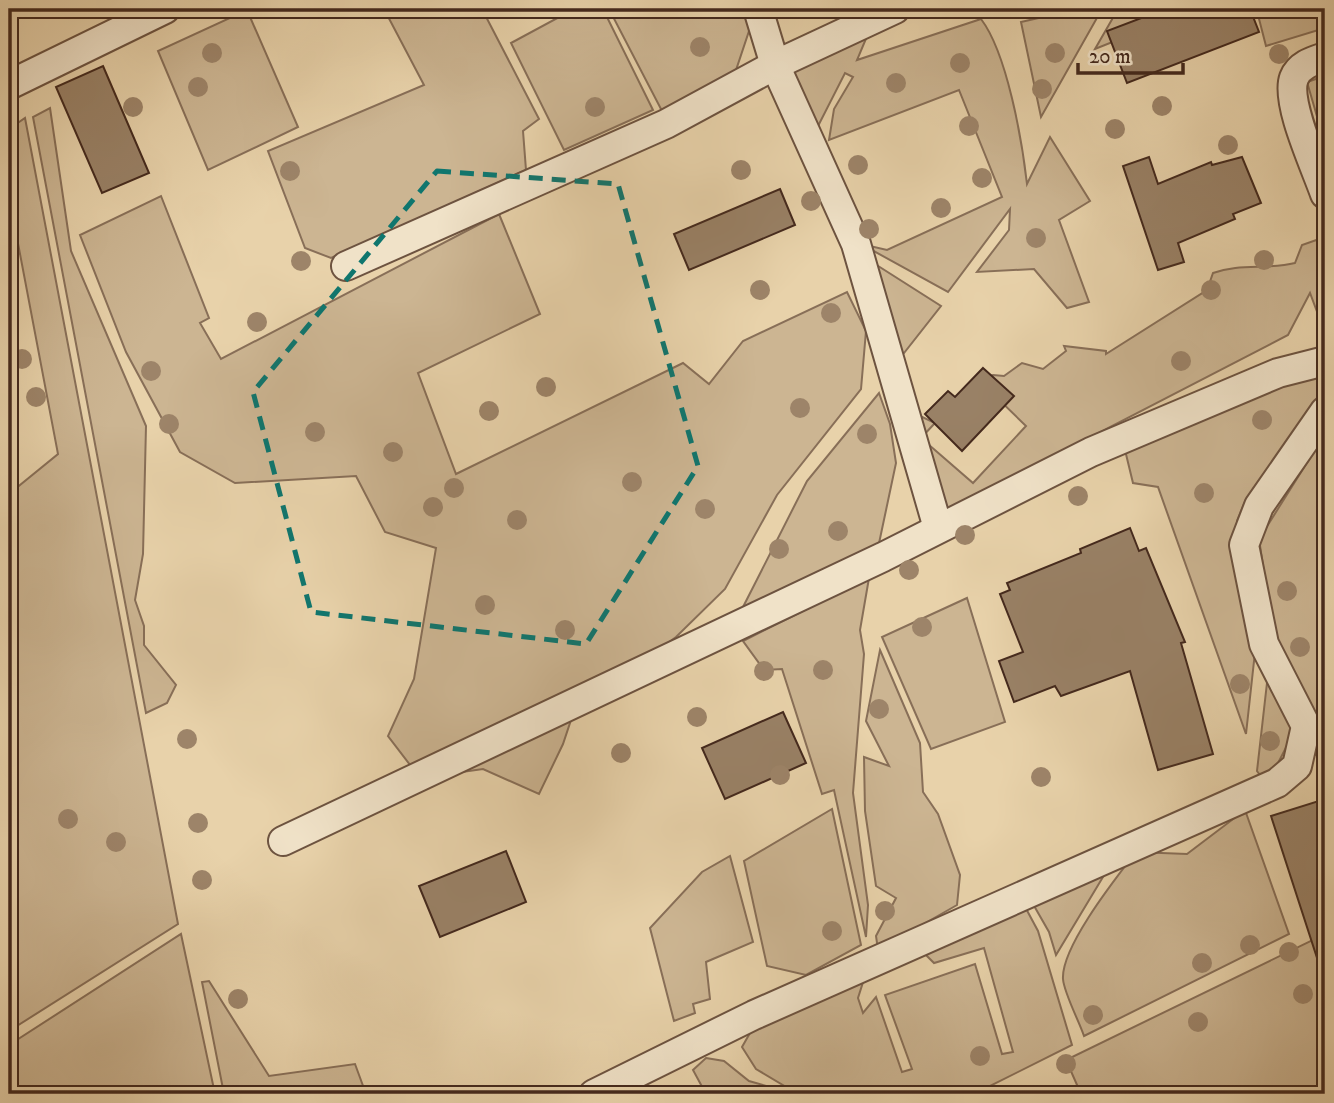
<svg xmlns="http://www.w3.org/2000/svg" width="1334" height="1103" font-family="'IM FELL DW Pica',serif">
<rect width="100%" height="100%" fill="#e8d2aa"/>
<filter id="stains"><feTurbulence type="fractalNoise" baseFrequency=".00286" numOctaves="4"/><feColorMatrix values="0 0 0 0 .2 0 0 0 0 .09 0 0 0 0 .02 0 0 0 .5 -.17"/></filter>
<radialGradient id="worn" r=".72"><stop offset=".6" stop-color="#630" stop-opacity="0"/><stop offset="1" stop-color="#630" stop-opacity=".3"/></radialGradient>
<g fill="#ccb592" stroke="#886f58" stroke-width="2">
<path d="M384 9H482L539 119 523 131 526 170 331 258 305 248 268 151 424 85Z"/>
<path d="M574 9H603L653 110 564 150 511 43Z"/>
<path d="M609 9H744L751 25 736 70 706 91 662 111Z"/>
<path d="M1078 9H1102L1041 117 1021 22Z"/>
<path d="M1118 9H1195L1095 49Z"/>
<path d="M1272 9H1325V28L1266 46 1258 15 1270 14Z"/>
<path d="M247 10 298 127 208 170 158 51Z"/>
<path d="M981 19C1007 53 1022 140 1027 184L1050 137 1090 201 1059 220 1089 302 1067 308 1034 269 977 272 1009 230 1010 209 948 292 861 244 887 250 1002 197 959 90 829 140 834 109 853 77 845 73 815 132 789 64 873 22 857 60Z"/>
<path d="M1325 76V144L1307 82Z"/>
<path d="M50 108 71 251 146 426 143 554 135 600 144 626V645L176 685 167 703 146 713 33 117Z"/>
<path d="M25 118 178 924 9 1031V494L58 454 9 196V129Z"/>
<path d="M161 196 209 318 200 323 221 359 499 214 540 314 418 373 456 474 683 363 709 384 743 341 847 292 866 331 861 389 777 495 725 589 676 637 616 681 576 705 563 744 539 794 483 769 420 778 388 736 414 679 436 548 385 532 356 476 235 483 180 452 126 352 80 235Z"/>
<path d="M1325 237V333L1310 293 1288 335 942 514 905 425 916 414 935 423 921 438 973 483 1026 426 990 391 978 400 972 381 993 375 1004 376 1022 363 1043 369 1066 351 1064 346 1106 351V354L1207 290 1213 273C1240 263 1267 270 1295 263L1302 245Z"/>
<path d="M864 257 941 306 904 353 890 362Z"/>
<path d="M1325 353V398L1246 499 1237 521 1255 652 1246 734 1158 487 1133 483 1125 450Z"/>
<path d="M879 393 890 424 896 463 878 548 742 609 807 481Z"/>
<path d="M1325 434V752L1312 756 1274 639 1259 539Z"/>
<path d="M869 578 860 630 864 654 853 793 868 905 866 937 834 790 822 794 782 669 764 670 743 641Z"/>
<path d="M967 598 1005 722 931 749 882 637Z"/>
<path d="M880 650 920 743 923 792 938 814 960 875 957 905 878 950 876 936 896 898 876 886 865 811 864 757 889 766 866 721Z"/>
<path d="M1268 674 1295 730 1276 767 1260 775 1257 771Z"/>
<path d="M832 809 861 945 806 975 767 966 744 861Z"/>
<path d="M1245 810 1289 934 1084 1036C1079 1021 1064 993 1063 979 1061 947 1116 878 1136 852L1187 854Z"/>
<path d="M730 856 753 942 706 962 710 999 693 1004 695 1013 674 1021 650 928 702 872Z"/>
<path d="M1112 862 1056 955 1049 932 1029 897Z"/>
<path d="M1023 903 1038 931 1072 1045 974 1094H798L756 1069 742 1047 750 1033 816 996 864 979 858 998 863 1013 876 997 902 1072 912 1069 885 995 975 964 1002 1054 1013 1052 984 948 934 963 917 946Z"/>
<path d="M181 934 215 1094H9V1045Z"/>
<path d="M1325 934V1094H1081L1066 1060Z"/>
<path d="M209 981 269 1076 355 1064 366 1094H224L202 982Z"/>
<path d="M706 1058 724 1061 749 1081 794 1094H706L693 1070Z"/>
</g>
<g fill="#998166" stroke="#44291d" stroke-width="2">
<path d="M1165 9H1250L1259 32 1127 83 1107 31Z"/>
<path d="M103 66 149 173 102 193 56 87Z"/>
<path d="M1149 157 1158 184 1211 162 1212 165 1242 157 1261 203 1233 214 1235 219 1178 243 1184 262 1158 270 1123 166Z"/>
<path d="M780 189 795 225 689 270 674 234Z"/>
<path d="M983 368 1014 396 962 451 925 414 948 391 955 397Z"/>
<path d="M1130 528 1139 551 1146 548 1185 642 1181 643 1213 754 1158 770 1130 671 1061 696 1055 686 1014 702 999 661 1023 652 1000 594 1010 590 1007 583 1081 553 1080 549Z"/>
<path d="M783 712 806 763 725 799 702 748Z"/>
<path d="M1325 799V964H1319L1271 816Z"/>
<path d="M506 851 526 902 440 937 419 886Z"/>
</g>
<g fill="none" stroke-linecap="round" stroke-linejoin="round">
<g stroke="#6d5340" stroke-width="32">
<g id="minor">
<path d="M758 9 775 65 856 244 938 528"/>
<path d="M1325 57C1313 61 1299 65 1294 78 1285 102 1316 168 1325 194"/>
<path d="M9 85 165 9"/>
<path d="M346 266 666 124 775 65 895 9"/>
<path d="M283 841 883 557 1091 452 1278 373 1325 361"/>
<path d="M594 1094 754 1015 1277 783 1297 766 1306 726 1264 644 1244 545 1259 506 1325 411"/>
</g>
</g>
<use href="#minor" stroke="#f0e2c8" stroke-width="28"/>
</g>
<g fill="#9d8469">
<circle cx="700" cy="47" r="10"/>
<circle cx="212" cy="53" r="10"/>
<circle cx="1055" cy="53" r="10"/>
<circle cx="1279" cy="54" r="10"/>
<circle cx="960" cy="63" r="10"/>
<circle cx="896" cy="83" r="10"/>
<circle cx="198" cy="87" r="10"/>
<circle cx="1042" cy="89" r="10"/>
<circle cx="1162" cy="106" r="10"/>
<circle cx="133" cy="107" r="10"/>
<circle cx="595" cy="107" r="10"/>
<circle cx="969" cy="126" r="10"/>
<circle cx="1115" cy="129" r="10"/>
<circle cx="1228" cy="145" r="10"/>
<circle cx="858" cy="165" r="10"/>
<circle cx="741" cy="170" r="10"/>
<circle cx="290" cy="171" r="10"/>
<circle cx="982" cy="178" r="10"/>
<circle cx="811" cy="201" r="10"/>
<circle cx="941" cy="208" r="10"/>
<circle cx="869" cy="229" r="10"/>
<circle cx="1036" cy="238" r="10"/>
<circle cx="1264" cy="260" r="10"/>
<circle cx="301" cy="261" r="10"/>
<circle cx="760" cy="290" r="10"/>
<circle cx="1211" cy="290" r="10"/>
<circle cx="831" cy="313" r="10"/>
<circle cx="257" cy="322" r="10"/>
<circle cx="22" cy="359" r="10"/>
<circle cx="1181" cy="361" r="10"/>
<circle cx="151" cy="371" r="10"/>
<circle cx="546" cy="387" r="10"/>
<circle cx="36" cy="397" r="10"/>
<circle cx="800" cy="408" r="10"/>
<circle cx="489" cy="411" r="10"/>
<circle cx="1262" cy="420" r="10"/>
<circle cx="169" cy="424" r="10"/>
<circle cx="315" cy="432" r="10"/>
<circle cx="867" cy="434" r="10"/>
<circle cx="393" cy="452" r="10"/>
<circle cx="632" cy="482" r="10"/>
<circle cx="454" cy="488" r="10"/>
<circle cx="1204" cy="493" r="10"/>
<circle cx="1078" cy="496" r="10"/>
<circle cx="433" cy="507" r="10"/>
<circle cx="705" cy="509" r="10"/>
<circle cx="517" cy="520" r="10"/>
<circle cx="838" cy="531" r="10"/>
<circle cx="965" cy="535" r="10"/>
<circle cx="779" cy="549" r="10"/>
<circle cx="909" cy="570" r="10"/>
<circle cx="1287" cy="591" r="10"/>
<circle cx="485" cy="605" r="10"/>
<circle cx="922" cy="627" r="10"/>
<circle cx="565" cy="630" r="10"/>
<circle cx="1300" cy="647" r="10"/>
<circle cx="823" cy="670" r="10"/>
<circle cx="764" cy="671" r="10"/>
<circle cx="1240" cy="684" r="10"/>
<circle cx="879" cy="709" r="10"/>
<circle cx="697" cy="717" r="10"/>
<circle cx="187" cy="739" r="10"/>
<circle cx="1270" cy="741" r="10"/>
<circle cx="621" cy="753" r="10"/>
<circle cx="780" cy="775" r="10"/>
<circle cx="1041" cy="777" r="10"/>
<circle cx="68" cy="819" r="10"/>
<circle cx="198" cy="823" r="10"/>
<circle cx="116" cy="842" r="10"/>
<circle cx="202" cy="880" r="10"/>
<circle cx="885" cy="911" r="10"/>
<circle cx="832" cy="931" r="10"/>
<circle cx="1250" cy="945" r="10"/>
<circle cx="1289" cy="952" r="10"/>
<circle cx="1202" cy="963" r="10"/>
<circle cx="1303" cy="994" r="10"/>
<circle cx="238" cy="999" r="10"/>
<circle cx="1093" cy="1015" r="10"/>
<circle cx="1198" cy="1022" r="10"/>
<circle cx="980" cy="1056" r="10"/>
<circle cx="1066" cy="1064" r="10"/>
</g>
<path fill="none" stroke="#0f766e" stroke-width="5" stroke-dasharray="14 9" stroke-linejoin="round" d="M437 171 618 184 698 466 586 644 311 612 253 392Z"/>
<rect width="1334" height="1103" fill="none" stroke="#e8d2aa" stroke-width="35"/>
<rect x="10" y="10" width="1313" height="1082" fill="none" stroke="#44291d" stroke-width="3.5"/>
<rect x="18" y="18" width="1299" height="1068" fill="none" stroke="#44291d" stroke-width="2"/>
<path d="M1078 63v10h105v-10" fill="none" stroke="#44291d" stroke-width="3.5"/>
<text x="1089" y="63" font-size="21" fill="#44291d" stroke="#f0e2c8" stroke-width="5" paint-order="stroke">20 m</text>
<rect width="100%" height="100%" filter="url(#stains)"/>
<rect width="100%" height="100%" fill="url(#worn)"/>
</svg>
